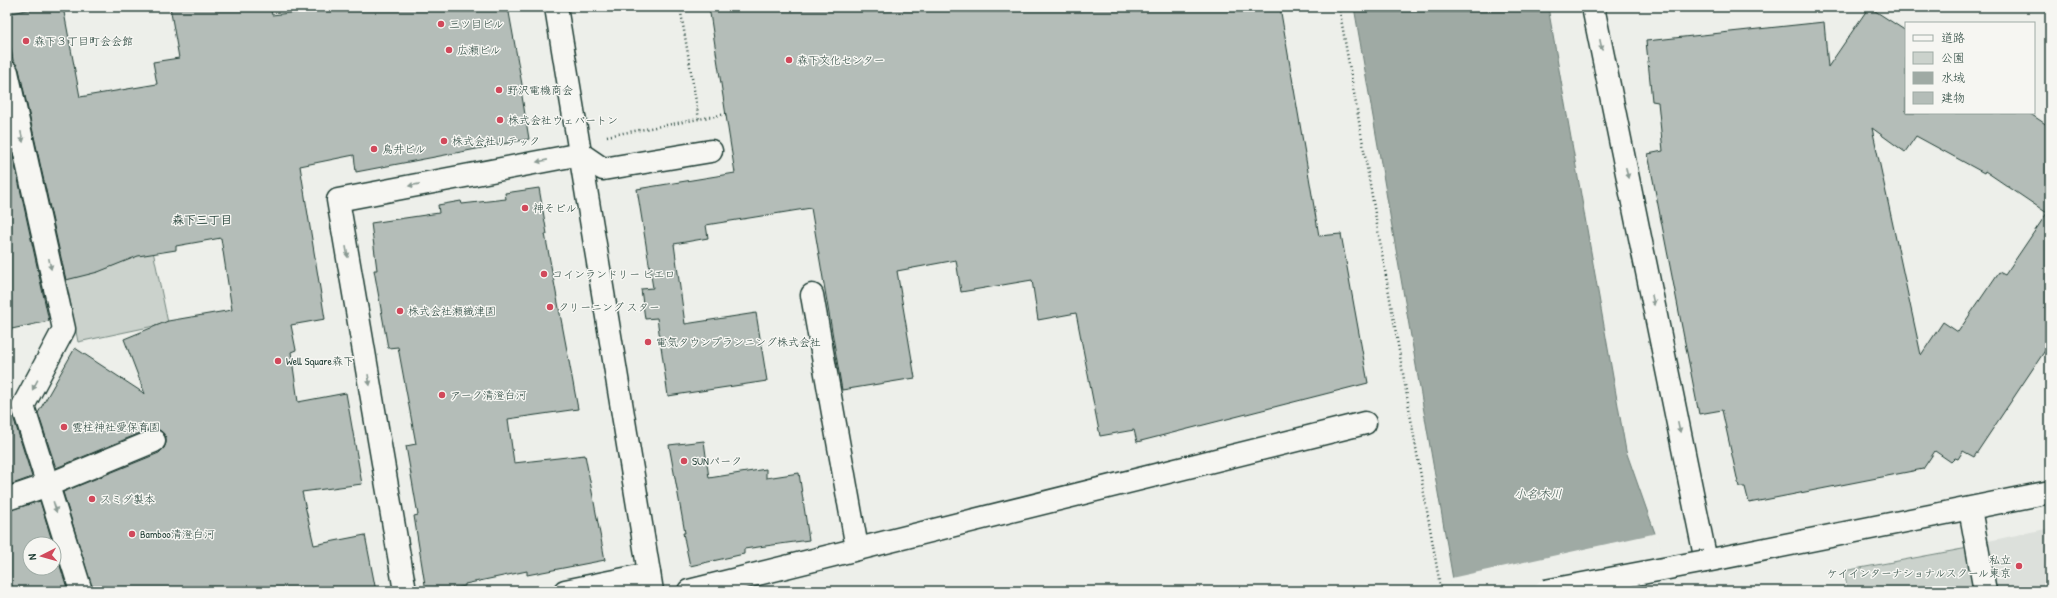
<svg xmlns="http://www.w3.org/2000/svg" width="2057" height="598" font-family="'Patrick Hand','Klee One',sans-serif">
<rect width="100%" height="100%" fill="#edefea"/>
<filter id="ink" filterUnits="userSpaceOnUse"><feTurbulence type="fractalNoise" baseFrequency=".025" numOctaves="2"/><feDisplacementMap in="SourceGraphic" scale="8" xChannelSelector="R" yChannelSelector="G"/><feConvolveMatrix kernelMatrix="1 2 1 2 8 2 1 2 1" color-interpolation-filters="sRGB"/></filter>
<g filter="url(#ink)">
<path fill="#dce0db" d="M2050 528V591H1993L1984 542Z"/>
<g fill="#cbd2cc" stroke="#758880">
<path d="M153 251 168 323 78 342 64 269Z"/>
<path d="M1968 548 1976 591H1848L1844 571Z"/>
</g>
<path fill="#9faaa4" stroke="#6c7e77" d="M1354 7H1548L1626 451 1657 539 1455 591Z"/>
<path fill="#edefea" d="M1657 533 1667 591H1453L1451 578Z"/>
<g fill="#b4bdb8" stroke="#1f3d34" fill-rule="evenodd">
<path d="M42 7H63L80 97 157 84 153 62 179 58 170 7H270L272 15 342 7H508L523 90H521L529 139 356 172 354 155 300 166 325 319 291 325 296 350 291 352 298 402 346 393 362 484 302 492 314 545 365 535 376 591H93L63 492 159 453 164 448 166 443V437L161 431 156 429H150L56 468 38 413 75 348 145 394 124 339 168 321 232 310 221 238 176 246V250L138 256 98 272 66 280 19 69 13 60 7 28V14Z"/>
<path d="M709 7H1280L1319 236 1341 234 1368 383 1137 442 1134 430 1100 436 1076 313 1038 320 1032 280 961 292 956 260 897 271 915 378 842 390 811 208 706 225 708 238 674 244 685 324 756 313 767 381 668 396 657 318 645 319 641 289 653 288 637 189 735 173Z"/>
<path d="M1869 7 1906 31V113H2029L2050 127V343L1974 457 1963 451 1958 459 1955 458 1951 462 1935 451 1923 469 1749 503 1745 487H1739L1722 410 1699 414 1648 154 1663 151 1658 102 1652 101 1646 41 1824 22 1828 67ZM1872 128 1905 152 1916 136 1984 173 1985 171 2047 213 2005 275 1999 272 1958 332 1943 322 1921 355Z"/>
<path d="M9 138 49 321 7 330V139Z"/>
<path d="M539 188 547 234H545L578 409 508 419 514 463 585 455 605 560 527 575V571L465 584V586L441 591H426L414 516 418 515 406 446 416 444 398 347 388 348 374 270H377L371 223 439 213 438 205 461 201 462 204 506 199 505 193Z"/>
<path d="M7 398 11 404V410L32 477 7 486Z"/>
<path d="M704 441 709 478 766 469V478L799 473 809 540 744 549V554L690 566 683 533H685L669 445Z"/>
<path d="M40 501 53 544H30V568H54V547L68 591H7V511Z"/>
</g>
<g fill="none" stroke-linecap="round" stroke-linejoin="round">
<g stroke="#1f3d34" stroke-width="25">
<g id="minor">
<path d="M556 7 652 591"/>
<path d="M1593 7 1706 561 2050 492"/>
<path d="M7 72 64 329 23 406 81 591"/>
<path d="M812 295 857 548"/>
<path d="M7 499 48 485 154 441"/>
<path d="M1970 509 1985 591"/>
<path d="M405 591 338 200 581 154 603 169 711 151"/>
<path d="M565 591 649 574"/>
<path d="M689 591 1365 423"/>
</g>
</g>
<g stroke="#1f3d34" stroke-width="2.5" stroke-dasharray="1 3" stroke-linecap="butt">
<path d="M680 7 699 119"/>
<path d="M1339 7 1441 591"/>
<path d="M607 136 726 114"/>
</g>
<use href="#minor" stroke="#f6f6f2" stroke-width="22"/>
<g stroke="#1f3d34" stroke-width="25" stroke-linecap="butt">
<path id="minor-bridge" d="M1545 591 1706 561"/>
</g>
<use href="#minor-bridge" stroke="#f6f6f2" stroke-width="22"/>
</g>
<defs><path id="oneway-solid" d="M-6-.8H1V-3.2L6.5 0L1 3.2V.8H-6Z"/></defs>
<g fill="#8a9a93">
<use href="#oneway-solid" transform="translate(1601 45) rotate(78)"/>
<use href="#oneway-solid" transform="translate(22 137) rotate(78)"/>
<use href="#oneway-solid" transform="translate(542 161) rotate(169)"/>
<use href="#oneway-solid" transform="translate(1627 173) rotate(78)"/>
<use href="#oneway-solid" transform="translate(414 185) rotate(169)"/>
<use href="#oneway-solid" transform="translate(347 252) rotate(80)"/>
<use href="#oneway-solid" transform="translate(50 264) rotate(78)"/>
<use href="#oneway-solid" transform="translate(1653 300) rotate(78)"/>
<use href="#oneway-solid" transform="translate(369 380) rotate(80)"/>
<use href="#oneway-solid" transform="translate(35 385) rotate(118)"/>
<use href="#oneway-solid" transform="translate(1679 427) rotate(78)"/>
<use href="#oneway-solid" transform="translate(55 507) rotate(73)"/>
</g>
</g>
<g fill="#d1495b" stroke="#f6f6f2" stroke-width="1.5">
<circle cx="441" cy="24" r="4"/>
<circle cx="26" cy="41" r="4"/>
<circle cx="449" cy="50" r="4"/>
<circle cx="789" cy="60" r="4"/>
<circle cx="499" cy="90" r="4"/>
<circle cx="500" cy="120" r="4"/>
<circle cx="444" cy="141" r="4"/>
<circle cx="374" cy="149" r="4"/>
<circle cx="525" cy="208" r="4"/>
<circle cx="544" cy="274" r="4"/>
<circle cx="550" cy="307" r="4"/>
<circle cx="400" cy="311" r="4"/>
<circle cx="648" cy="342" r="4"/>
<circle cx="278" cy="361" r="4"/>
<circle cx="442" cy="395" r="4"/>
<circle cx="64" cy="427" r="4"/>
<circle cx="684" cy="461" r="4"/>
<circle cx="92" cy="499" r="4"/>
<circle cx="132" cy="534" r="4"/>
<circle cx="2019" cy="566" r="4"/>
</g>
<g text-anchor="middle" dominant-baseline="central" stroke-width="3" stroke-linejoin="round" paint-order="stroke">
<g font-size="11" fill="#1f3d34" stroke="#f6f6f2" text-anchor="start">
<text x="449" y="24">三ツ目ビル</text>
<text x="34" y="41">森下３丁目町会会館</text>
<text x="457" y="50">広瀬ビル</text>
<text x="797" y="60">森下文化センター</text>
<text x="507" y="90">野沢電機商会</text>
<text x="508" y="120">株式会社ウェバートン</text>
<text x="452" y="141">株式会社リテック</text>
<text x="382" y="149">鳥井ビル</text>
<text x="533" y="208">神そビル</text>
<text x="552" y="274">コインランドリー ピエロ</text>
<text x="558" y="307">クリーニング スター</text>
<text x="408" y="311">株式会社瀬織津園</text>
<text x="656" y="342">電気タウンプランニング株式会社</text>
<text x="286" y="361">Well Square森下</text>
<text x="450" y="395">アーク清澄白河</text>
<text x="72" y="427">雲柱神社愛保育園</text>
<text x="692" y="461">SUNパーク</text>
<text x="100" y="499">スミダ製本</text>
<text x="140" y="534">Bamboo清澄白河</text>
<text x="2011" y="560" text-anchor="end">私立<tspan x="2011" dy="13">ケイインターナショナルスクール東京</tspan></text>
</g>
<g font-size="12" font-weight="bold" fill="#1f3d34" stroke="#f6f6f2">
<text x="202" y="219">森下三丁目</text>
</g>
<g font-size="12" font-style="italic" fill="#3f5850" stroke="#f6f6f2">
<text x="1538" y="493">小名木川</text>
</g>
</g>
<rect width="2057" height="598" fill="none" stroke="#f6f6f2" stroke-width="24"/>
<rect x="12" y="12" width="2033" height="574" fill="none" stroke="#1f3d34" stroke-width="1.5" filter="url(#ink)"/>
<rect x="1905" y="22" width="130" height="92" fill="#f6f6f2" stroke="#a0aca6"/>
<rect x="1913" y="35" width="20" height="6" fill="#f6f6f2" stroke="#a0aca6"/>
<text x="1941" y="42" font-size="12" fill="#1f3d34">道路</text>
<rect x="1913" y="52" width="20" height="12" fill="#cbd2cc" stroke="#a0aca6"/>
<text x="1941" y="62" font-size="12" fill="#1f3d34">公園</text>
<rect x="1913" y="72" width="20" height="12" fill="#9faaa4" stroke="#a0aca6"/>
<text x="1941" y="82" font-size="12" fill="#1f3d34">水域</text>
<rect x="1913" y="92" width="20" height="12" fill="#b4bdb8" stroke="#a0aca6"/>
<text x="1941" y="102" font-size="12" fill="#1f3d34">建物</text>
<g transform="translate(42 556) rotate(264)"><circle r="19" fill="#f6f6f2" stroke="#a0aca6"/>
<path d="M0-3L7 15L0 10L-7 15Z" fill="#d1495b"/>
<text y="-6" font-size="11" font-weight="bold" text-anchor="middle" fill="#1f3d34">N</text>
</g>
</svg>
